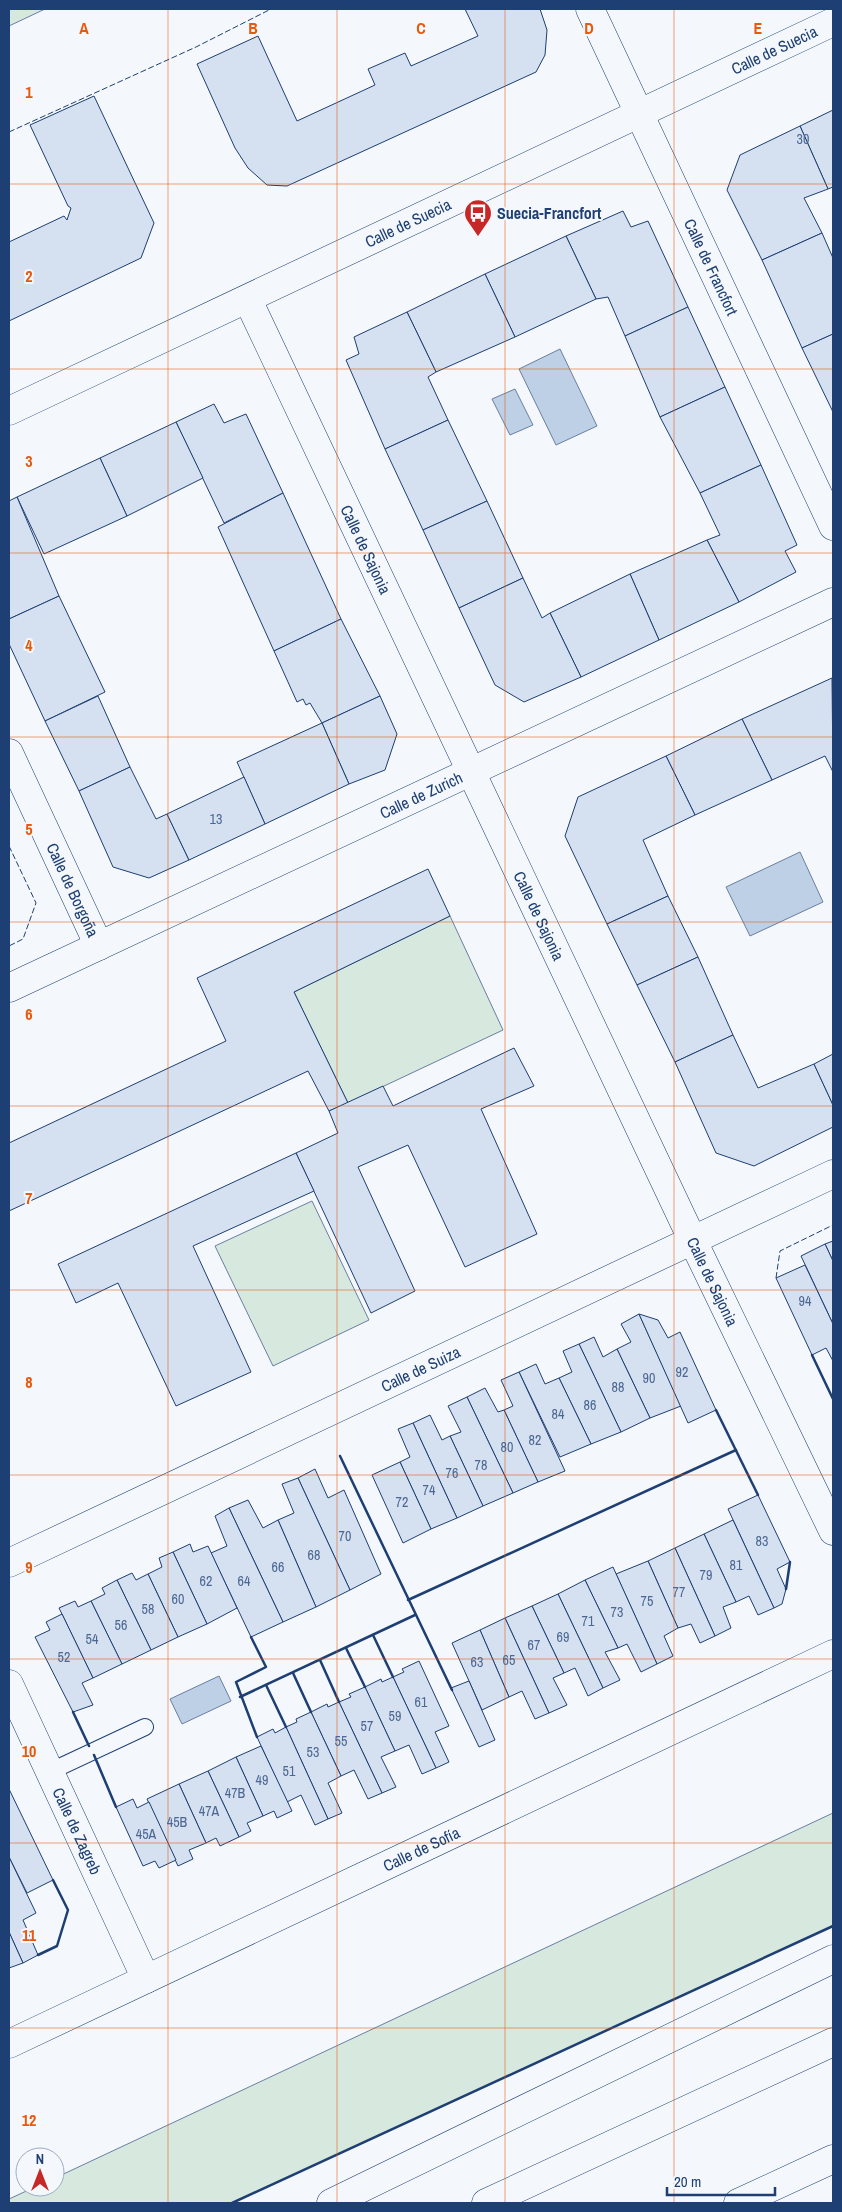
<svg xmlns="http://www.w3.org/2000/svg" width="842" height="2212" font-family="'Archivo Narrow',sans-serif">
<rect width="100%" height="100%" fill="#f4f7fb"/>
<g fill="#d7e8df" stroke="#687fa3">
<path d="M9 9H45L9 26Z"/>
<path d="M450 916 503 1030 348 1103 294 992Z"/>
<path d="M312 1201 369 1320 273 1366 215 1246Z"/>
<path d="M833 1813V1926L232 2203H9V2199L35 2187H55V2178Z"/>
</g>
<g fill="#bed0e5" stroke="#687fa3">
<path d="M560 349 597 426 556 445 519 369Z"/>
<path d="M515 389 533 425 510 435 492 399Z"/>
<path d="M800 852 823 902 750 936 726 887Z"/>
<path d="M219 1676 231 1701 182 1724 170 1699Z"/>
</g>
<g fill="#d5e0f0" stroke="#1d3f73">
<path d="M465 9H540L547 30 545 55 536 72 287 186 267 185 248 168 235 148 197 64 258 36 297 121 375 85 368 69 405 53 411 66 478 36Z"/>
<path d="M94 96 154 223 141 258 9 321V242L64 216 67 220 71 208 68 206 30 125Z"/>
<path d="M833 110V187L828 189 800 126Z"/>
<path d="M800 126 828 189 804 198 822 233 762 260 727 190 740 155Z"/>
<path d="M623 211 631 227 648 221 688 307 625 336 608 297 596 299 566 236Z"/>
<path d="M822 233 833 258V334L802 348 762 260Z"/>
<path d="M566 236 596 299 515 337 485 274Z"/>
<path d="M485 274 515 337 436 372 407 312Z"/>
<path d="M688 307 725 387 660 417 625 336Z"/>
<path d="M407 312 436 372 428 377 448 420 385 449 346 360 359 354 354 337Z"/>
<path d="M833 334V412L802 348Z"/>
<path d="M725 387 761 465 700 493 660 417Z"/>
<path d="M214 404 224 423 246 414 283 493 224 523 176 422Z"/>
<path d="M448 420 487 501 423 530 385 449Z"/>
<path d="M176 422 203 478 127 516 100 458Z"/>
<path d="M100 458 127 516 44 554 17 497Z"/>
<path d="M761 465 797 545 785 551 796 572 739 602 707 540 720 535 700 493Z"/>
<path d="M283 493 341 619 274 651 218 527Z"/>
<path d="M17 497 59 596 9 619V501Z"/>
<path d="M487 501 523 578 459 608 423 530Z"/>
<path d="M707 540 739 602 659 640 630 574Z"/>
<path d="M630 574 659 640 581 677 550 613Z"/>
<path d="M523 578 542 618 550 613 581 677 524 702 495 685 459 608Z"/>
<path d="M59 596 105 692 45 721 9 644V619Z"/>
<path d="M341 619 380 696 322 723 310 703 306 705 303 699 297 702 274 651Z"/>
<path d="M832 678 833 772 825 756 772 780 742 719Z"/>
<path d="M98 696 130 767 79 791 45 721Z"/>
<path d="M380 696 397 734 385 770 349 784 322 723Z"/>
<path d="M742 719 772 780 695 815 666 756Z"/>
<path d="M322 723 349 784 265 824 237 762Z"/>
<path d="M666 756 695 815 643 840 668 896 607 924 565 836 578 797Z"/>
<path d="M130 767 156 819 167 814 189 860 149 878 113 867 79 791Z"/>
<path d="M244 777 265 824 189 860 167 814Z"/>
<path d="M428 869 450 916 294 992 348 1103 329 1111 308 1071 9 1211V1143L226 1041 197 978Z"/>
<path d="M668 896 698 957 637 985 607 924Z"/>
<path d="M698 957 733 1035 675 1062 637 985Z"/>
<path d="M733 1035 758 1088 814 1064 833 1105V1127L754 1166 716 1153 675 1062Z"/>
<path d="M514 1048 534 1086 481 1109 537 1234 465 1267 408 1145 358 1167 415 1291 371 1313 296 1153 338 1133 329 1111 383 1086 393 1106Z"/>
<path d="M833 1054V1105L814 1064Z"/>
<path d="M296 1153 314 1191 193 1246 251 1372 176 1406 118 1283 76 1303 58 1264Z"/>
<path d="M833 1241V1261L825 1244Z"/>
<path d="M825 1244 833 1261V1324L801 1256Z"/>
<path d="M805 1265 833 1324V1361L826 1348 812 1355 776 1278Z"/>
<path d="M639 1314 681 1406 650 1418 617 1349 631 1342 621 1324Z"/>
<path d="M639 1314 658 1320 668 1338 680 1332 716 1410 688 1423Z"/>
<path d="M594 1337 603 1357 617 1349 650 1418 621 1432 579 1344Z"/>
<path d="M579 1344 621 1432 591 1444 559 1378 572 1372 563 1351Z"/>
<path d="M536 1364 545 1384 559 1378 591 1444 560 1457 519 1372Z"/>
<path d="M519 1372 565 1471 538 1482 504 1410 513 1406 501 1380Z"/>
<path d="M485 1388 498 1412 504 1410 538 1482 513 1493 467 1397Z"/>
<path d="M467 1397 513 1493 483 1506 450 1436 461 1432 448 1406Z"/>
<path d="M430 1415 442 1440 450 1436 483 1506 457 1518 413 1423Z"/>
<path d="M413 1423 457 1518 431 1529 400 1462 410 1457 398 1429Z"/>
<path d="M400 1462 431 1529 403 1543 372 1475Z"/>
<path d="M315 1469 328 1498 344 1490 381 1574 350 1590 298 1478Z"/>
<path d="M298 1478 350 1590 316 1607 278 1520 294 1513 282 1484Z"/>
<path d="M758 1495 790 1562 777 1569 786 1589 782 1604 774 1608 728 1509Z"/>
<path d="M248 1500 263 1528 278 1520 316 1607 283 1622 229 1508Z"/>
<path d="M229 1508 283 1622 251 1637 211 1553 227 1546 215 1516Z"/>
<path d="M733 1520 774 1608 758 1615 749 1596 736 1602 704 1534Z"/>
<path d="M704 1534 736 1602 723 1607 731 1628 715 1636 675 1548Z"/>
<path d="M190 1544 193 1552 208 1546 237 1608 207 1624 173 1552Z"/>
<path d="M675 1548 715 1636 700 1643 691 1624 678 1628 648 1561Z"/>
<path d="M173 1552 207 1624 178 1637 148 1574 162 1567 159 1558Z"/>
<path d="M648 1561 678 1628 664 1636 673 1656 657 1664 616 1574Z"/>
<path d="M613 1567 657 1664 641 1672 627 1644 618 1648 585 1580Z"/>
<path d="M132 1573 136 1580 148 1574 178 1637 151 1650 117 1580Z"/>
<path d="M117 1580 151 1650 122 1664 91 1601 105 1594 102 1588Z"/>
<path d="M585 1580 618 1648 605 1652 620 1680 603 1688 558 1594Z"/>
<path d="M558 1594 603 1688 588 1696 575 1668 564 1673 532 1606Z"/>
<path d="M75 1601 78 1607 91 1601 122 1664 93 1678 59 1608Z"/>
<path d="M532 1606 564 1673 553 1678 567 1705 549 1713 505 1618Z"/>
<path d="M62 1614 93 1678 82 1683 93 1705 73 1712 35 1637 50 1630 46 1622Z"/>
<path d="M505 1618 549 1713 535 1719 522 1691 509 1697 480 1630Z"/>
<path d="M480 1630 509 1697 482 1710 452 1643Z"/>
<path d="M419 1661 449 1726 435 1732 449 1762 436 1768 393 1677 404 1672 402 1669Z"/>
<path d="M393 1677 436 1768 422 1774 409 1745 395 1751 365 1687 381 1679 382 1682Z"/>
<path d="M469 1681 495 1740 479 1747 451 1688Z"/>
<path d="M365 1687 395 1751 381 1757 396 1787 382 1793 339 1702 351 1697 349 1694Z"/>
<path d="M339 1702 382 1793 368 1799 354 1770 341 1776 311 1712 327 1704 328 1707Z"/>
<path d="M311 1712 341 1776 328 1783 342 1813 328 1819 286 1727 297 1722 296 1719Z"/>
<path d="M286 1727 328 1819 315 1825 301 1795 287 1802 257 1737 273 1729 275 1733Z"/>
<path d="M261 1746 292 1811 277 1818 274 1811 263 1816 236 1757Z"/>
<path d="M236 1757 263 1816 247 1823 251 1831 239 1837 208 1771Z"/>
<path d="M208 1771 239 1837 220 1846 216 1838 206 1843 179 1784Z"/>
<path d="M179 1784 206 1843 189 1850 193 1859 178 1866 147 1799Z"/>
<path d="M9 1789 53 1880 27 1893 9 1857Z"/>
<path d="M133 1799 137 1808 149 1802 176 1860 159 1868 155 1861 143 1866 116 1807Z"/>
<path d="M9 1857 36 1913 23 1920 38 1955 23 1963 9 1932Z"/>
<path d="M9 1932 23 1963 9 1968Z"/>
</g>
<g fill="none" stroke-linecap="round" stroke-linejoin="round">
<g stroke="#1d3f73" stroke-width="18">
<path id="lane" d="M49 1772 145 1727"/>
</g>
<g stroke="#1d3f73" stroke-width="29">
<g id="street">
<path id="s1" d="M590 9 833 526"/>
<path id="s2" d="M248 300 693 1241 833 1531"/>
<path id="s3" d="M9 753 99 946"/>
<path id="s4" d="M9 988 833 602"/>
<path id="s5" d="M9 1563 833 1174"/>
<path id="s6" d="M9 1684 146 1979"/>
<path id="s7" d="M9 2044 833 1654"/>
</g>
</g>
<g stroke="#1d3f73" stroke-width="29">
<g id="secondary">
<path id="s8" d="M9 411 833 22"/>
</g>
</g>
<g stroke="#1d3f73" stroke-width="29">
<g id="highway">
<path d="M331 2203 833 1959"/>
<path d="M486 2203 833 2042"/>
<path d="M738 2203 833 2159"/>
</g>
</g>
<use href="#lane" stroke="#f4f7fb" stroke-width="16"/>
<use href="#street" stroke="#f4f7fb" stroke-width="28"/>
<use href="#secondary" stroke="#f4f7fb" stroke-width="28"/>
<use href="#highway" stroke="#f4f7fb" stroke-width="28"/>
<g stroke="#1d3f73" stroke-width="1" stroke-dasharray="6 2.5" stroke-linecap="butt">
<path d="M9 132 196 47 271 9"/>
<path d="M9 846 36 903 23 939 9 946"/>
<path d="M776 1278 780 1251 833 1225"/>
</g>
<g stroke="#1d3f73" stroke-width="2.5">
<path d="M812 1355 833 1399"/>
<path d="M716 1410 758 1495"/>
<path d="M340 1456 452 1690"/>
<path d="M786 1589 790 1562"/>
<path d="M408 1600 736 1450"/>
<path d="M373 1635 393 1677"/>
<path d="M251 1637 266 1667 236 1682 257 1737"/>
<path d="M346 1648 365 1687"/>
<path d="M320 1660 339 1702"/>
<path d="M293 1673 311 1712"/>
<path d="M266 1685 286 1727"/>
<path d="M240 1697 415 1615"/>
<path d="M73 1712 89 1746"/>
<path d="M94 1755 116 1807"/>
<path d="M38 1955 57 1946 68 1910 53 1880"/>
<path d="M232 2203 833 1926"/>
</g>
</g>
<path fill="none" stroke="#e8590c" stroke-width="1" stroke-opacity="0.55" d="M168 9V2203M337 9V2203M505 9V2203M674 9V2203M9 184H833M9 369H833M9 553H833M9 737H833M9 922H833M9 1106H833M9 1290H833M9 1475H833M9 1659H833M9 1843H833M9 2028H833"/>
<defs>
<g id="bus-pin" transform="scale(1.4375)"><path d="M0 17L-7.5 6A9.5 9.5 0 1 1 7.5 6Z" fill="#c62828" stroke="#f4f7fb"/><path d="M-5-6H5V4H4V6H2V4H-2V6H-4V4H-5ZM-3.5-4V0h7V-4ZM-3.5 1.2v1.5H-2V1.2ZM2 1.2v1.5H3.5V1.2Z" fill="#fff"/></g>
</defs>
<g fill-rule="evenodd">
<use href="#bus-pin" x="478" y="213"/>
</g>
<g text-anchor="middle" dominant-baseline="central" stroke-width="4" stroke-linejoin="round" paint-order="stroke">
<g font-size="14" fill="#4b6792">
<text x="803" y="139">30</text>
<text x="216" y="819">13</text>
<text x="805" y="1301">94</text>
<text x="682" y="1372">92</text>
<text x="649" y="1378">90</text>
<text x="618" y="1387">88</text>
<text x="590" y="1405">86</text>
<text x="558" y="1414">84</text>
<text x="535" y="1440">82</text>
<text x="507" y="1447">80</text>
<text x="481" y="1465">78</text>
<text x="452" y="1473">76</text>
<text x="429" y="1490">74</text>
<text x="402" y="1502">72</text>
<text x="345" y="1536">70</text>
<text x="762" y="1541">83</text>
<text x="314" y="1555">68</text>
<text x="736" y="1565">81</text>
<text x="278" y="1567">66</text>
<text x="706" y="1575">79</text>
<text x="206" y="1581">62</text>
<text x="244" y="1581">64</text>
<text x="679" y="1592">77</text>
<text x="178" y="1599">60</text>
<text x="647" y="1601">75</text>
<text x="148" y="1609">58</text>
<text x="617" y="1612">73</text>
<text x="588" y="1621">71</text>
<text x="121" y="1625">56</text>
<text x="563" y="1637">69</text>
<text x="92" y="1639">54</text>
<text x="534" y="1645">67</text>
<text x="64" y="1657">52</text>
<text x="509" y="1660">65</text>
<text x="477" y="1662">63</text>
<text x="421" y="1702">61</text>
<text x="395" y="1716">59</text>
<text x="367" y="1726">57</text>
<text x="341" y="1741">55</text>
<text x="313" y="1752">53</text>
<text x="289" y="1771">51</text>
<text x="262" y="1780">49</text>
<text x="235" y="1793">47B</text>
<text x="209" y="1811">47A</text>
<text x="177" y="1822">45B</text>
<text x="146" y="1834">45A</text>
</g>
<g font-size="16" fill="#1d3f73" stroke="#f4f7fb">
<text stroke="none"><textPath href="#s8" startOffset="846">Calle de Suecia</textPath></text>
<text stroke="none"><textPath href="#s8" startOffset="441">Calle de Suecia</textPath></text>
<text stroke="none"><textPath href="#s1" startOffset="285">Calle de Francfort</textPath></text>
<text stroke="none"><textPath href="#s2" startOffset="276">Calle de Sajonia</textPath></text>
<text stroke="none"><textPath href="#s4" startOffset="455">Calle de Zurich</textPath></text>
<text stroke="none"><textPath href="#s3" startOffset="151">Calle de Borgoña</textPath></text>
<text stroke="none"><textPath href="#s2" startOffset="681">Calle de Sajonia</textPath></text>
<text stroke="none"><textPath href="#s2" startOffset="1086">Calle de Sajonia</textPath></text>
<text stroke="none"><textPath href="#s5" startOffset="455">Calle de Suiza</textPath></text>
<text stroke="none"><textPath href="#s6" startOffset="162">Calle de Zagreb</textPath></text>
<text stroke="none"><textPath href="#s7" startOffset="456">Calle de Sofía</textPath></text>
</g>
<g font-size="16" font-weight="bold" fill="#1d3f73" stroke="#f4f7fb" text-anchor="start">
<text x="497" y="213">Suecia-Francfort</text>
</g>
</g>
<g font-size="16" text-anchor="middle" font-weight="bold" fill="#e8590c" stroke="#f4f7fb" stroke-width="4" stroke-linejoin="round" paint-order="stroke">
<text x="84" y="34">A</text>
<text x="253" y="34">B</text>
<text x="421" y="34">C</text>
<text x="589" y="34">D</text>
<text x="758" y="34">E</text>
<text x="29" y="98">1</text>
<text x="29" y="282">2</text>
<text x="29" y="467">3</text>
<text x="29" y="651">4</text>
<text x="29" y="835">5</text>
<text x="29" y="1020">6</text>
<text x="29" y="1204">7</text>
<text x="29" y="1388">8</text>
<text x="29" y="1573">9</text>
<text x="29" y="1757">10</text>
<text x="29" y="1941">11</text>
<text x="29" y="2126">12</text>
</g>
<rect width="842" height="2212" fill="none" stroke="#1d3f73" stroke-width="20"/>
<g transform="translate(40 2172)"><circle r="24" fill="#f4f7fb" stroke="#9eadc5"/>
<path d="M0-4L9 19L0 12L-9 19Z" fill="#c62828"/>
<text y="-8" font-size="14" font-weight="bold" text-anchor="middle" fill="#1d3f73">N</text>
</g>
<path d="M667 2187v8h108v-8" fill="none" stroke="#1d3f73" stroke-width="2.5"/>
<text x="674" y="2187" font-size="15" fill="#1d3f73" stroke="#f4f7fb" stroke-width="4" paint-order="stroke">20 m</text>
</svg>
